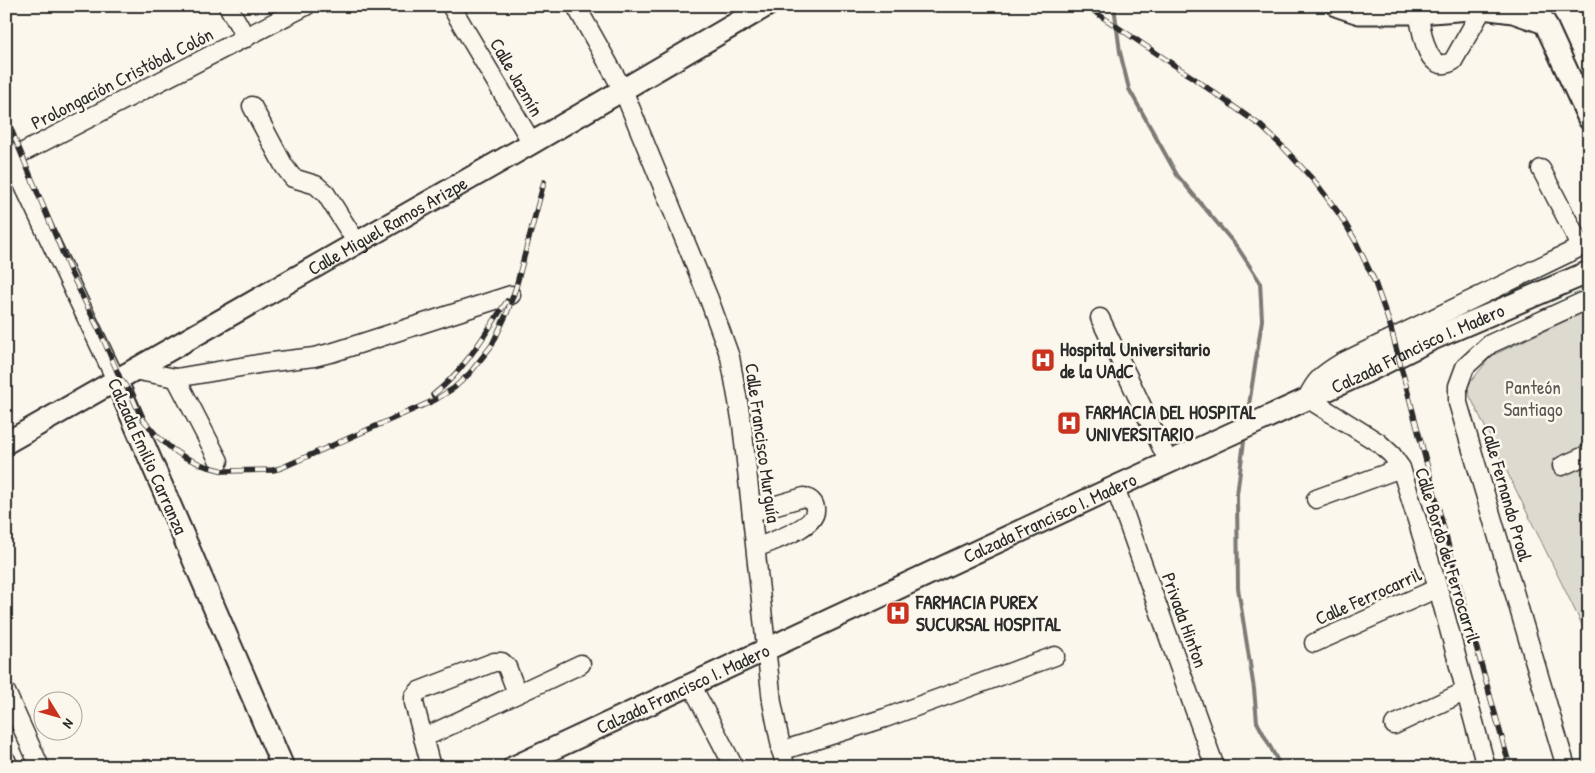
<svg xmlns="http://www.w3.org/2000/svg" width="1595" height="773" font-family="'Patrick Hand',sans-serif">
<rect width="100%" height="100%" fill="#fbf7ec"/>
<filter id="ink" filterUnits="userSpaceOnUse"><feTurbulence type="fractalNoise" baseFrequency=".02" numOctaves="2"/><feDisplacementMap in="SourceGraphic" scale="10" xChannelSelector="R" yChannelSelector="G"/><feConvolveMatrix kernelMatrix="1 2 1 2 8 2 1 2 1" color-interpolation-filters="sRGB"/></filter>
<g filter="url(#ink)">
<path fill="#dddad0" stroke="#84827e" d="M1589 310V639L1466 388 1491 356Z"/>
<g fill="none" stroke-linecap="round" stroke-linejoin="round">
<g stroke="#7b7a75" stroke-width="4">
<path d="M1114 6 1120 52 1129 89 1177 175 1238 248 1260 282 1262 320 1247 418"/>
<path d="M1245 434 1237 494 1238 588 1254 689 1257 722 1281 767"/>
</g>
<g stroke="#2b2b2b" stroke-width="21">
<g id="minor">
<path d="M228 6 246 38"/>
<path d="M451 6 532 143"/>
<path d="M576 6 623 90 709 299 730 357 742 424 772 702 785 767"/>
<path d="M1417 6C1421 22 1424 78 1453 61L1483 8"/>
<path d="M1539 6 1545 23"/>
<path d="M252 106 284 166 293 178 316 185 326 194 357 243"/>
<path d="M6 148 116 380"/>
<path d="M6 161 306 6"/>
<path d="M1541 169 1581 246"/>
<path d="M1100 318 1169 463"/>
<path d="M133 370 176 378 264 363 314 357 334 352 511 295"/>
<path d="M176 378 219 461"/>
<path d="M1562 466 1589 454"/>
<path d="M1115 487 1215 767"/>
<path d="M1316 499 1401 468"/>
<path d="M752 512 804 497C810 499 814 502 815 508 818 528 771 541 756 548"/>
<path d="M1314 643 1438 588"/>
<path d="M691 684 734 767"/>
<path d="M6 692 40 767"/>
<path d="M1394 725 1466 691"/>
<path d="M423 738 581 664"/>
<path d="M781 751 885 718 1055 656"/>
<path d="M6 760 9 767"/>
<path d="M431 767 414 703V697L419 691 494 662H502L507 667 517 693"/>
<path d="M1486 767 1438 588 1401 468 1392 455 1379 443 1307 398C1316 379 1323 374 1341 363L1589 243"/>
<path d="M1566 767 1458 403V386L1465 367 1490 344 1589 299"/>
</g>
</g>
<g stroke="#2b2b2b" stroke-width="25">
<g id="major">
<path d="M1338 6 1359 13H1419L1483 8 1513 12 1545 23 1589 119"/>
<path d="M116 380 283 767"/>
<path id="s1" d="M6 443 532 143 766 6"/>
<path id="s2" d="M514 767 1115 487 1364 373 1430 340 1589 272"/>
</g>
</g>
<use href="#minor" stroke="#fbf7ec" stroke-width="18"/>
<use href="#major" stroke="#fbf7ec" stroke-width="21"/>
<g stroke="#2b2b2b" stroke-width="5.5">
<g id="rail">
<path d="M1086 6 1192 77 1261 126 1283 147 1316 183 1340 215 1355 240 1374 280 1390 325 1457 578 1510 767"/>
<path d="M6 117 71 273 101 334 120 378 131 394 141 417 157 436 172 449 184 457 205 466 224 471 273 470 281 468 435 400 454 388 470 373 492 345 507 313 516 287 544 182"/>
<path d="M433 395C465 370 484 335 507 301"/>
</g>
</g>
<use href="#rail" stroke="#fbf7ec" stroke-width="4" stroke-dasharray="11" stroke-linecap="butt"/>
</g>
</g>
<defs>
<g id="hospital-square" transform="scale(1.25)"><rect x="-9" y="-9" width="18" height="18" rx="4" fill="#c8321e" stroke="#fbf7ec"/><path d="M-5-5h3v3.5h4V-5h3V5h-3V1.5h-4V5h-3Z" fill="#fff"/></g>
</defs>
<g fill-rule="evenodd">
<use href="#hospital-square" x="1043" y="360"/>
<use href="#hospital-square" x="1069" y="423"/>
<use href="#hospital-square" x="898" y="613"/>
</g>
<g text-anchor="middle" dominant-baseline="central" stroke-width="5" stroke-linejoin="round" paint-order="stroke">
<g font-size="19" fill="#2b2b2b" stroke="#fbf7ec">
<text transform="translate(517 77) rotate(60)">Calle Jazmín</text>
<text transform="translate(122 78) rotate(-27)">Prolongación Cristóbal Colón</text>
<text stroke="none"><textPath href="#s1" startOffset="439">Calle Miguel Ramos Arizpe</textPath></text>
<text stroke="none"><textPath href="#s2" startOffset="996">Calzada Francisco I. Madero</textPath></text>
<text transform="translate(763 443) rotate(82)">Calle Francisco Murguía</text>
<text transform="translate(148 456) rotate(66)">Calzada Emilio Carranza</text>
<text transform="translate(1507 493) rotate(74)">Calle Fernando Proal</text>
<text stroke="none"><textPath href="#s2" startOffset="591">Calzada Francisco I. Madero</textPath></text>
<text transform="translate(1448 555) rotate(73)">Calle Bordo del Ferrocarril</text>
<text transform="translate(1368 596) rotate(-24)">Calle Ferrocarril</text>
<text transform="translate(1185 620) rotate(70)">Privada Hinton</text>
<text stroke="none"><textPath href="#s2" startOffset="186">Calzada Francisco I. Madero</textPath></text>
</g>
<g font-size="19" font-weight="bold" fill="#2b2b2b" stroke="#fbf7ec" text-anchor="start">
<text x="1060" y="349">Hospital Universitario<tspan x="1060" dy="22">de la UAdC</tspan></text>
<text x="1086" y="412">FARMACIA DEL HOSPITAL<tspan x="1086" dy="22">UNIVERSITARIO</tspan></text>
<text x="916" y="602">FARMACIA PUREX<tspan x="916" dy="22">SUCURSAL HOSPITAL</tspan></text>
</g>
<g font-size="19" fill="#585754" stroke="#fbf7ec">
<text x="1533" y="387">Panteón<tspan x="1533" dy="22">Santiago</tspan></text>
</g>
</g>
<rect width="1595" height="773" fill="none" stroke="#fbf7ec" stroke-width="25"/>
<rect x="12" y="12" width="1570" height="748" fill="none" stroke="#2b2b2b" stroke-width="2" filter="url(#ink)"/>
<g transform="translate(58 716) rotate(127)"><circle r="24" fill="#fbf7ec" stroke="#a8a59f"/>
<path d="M0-4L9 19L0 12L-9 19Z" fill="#c8321e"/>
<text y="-8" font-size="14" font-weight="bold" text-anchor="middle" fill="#2b2b2b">N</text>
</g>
</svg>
